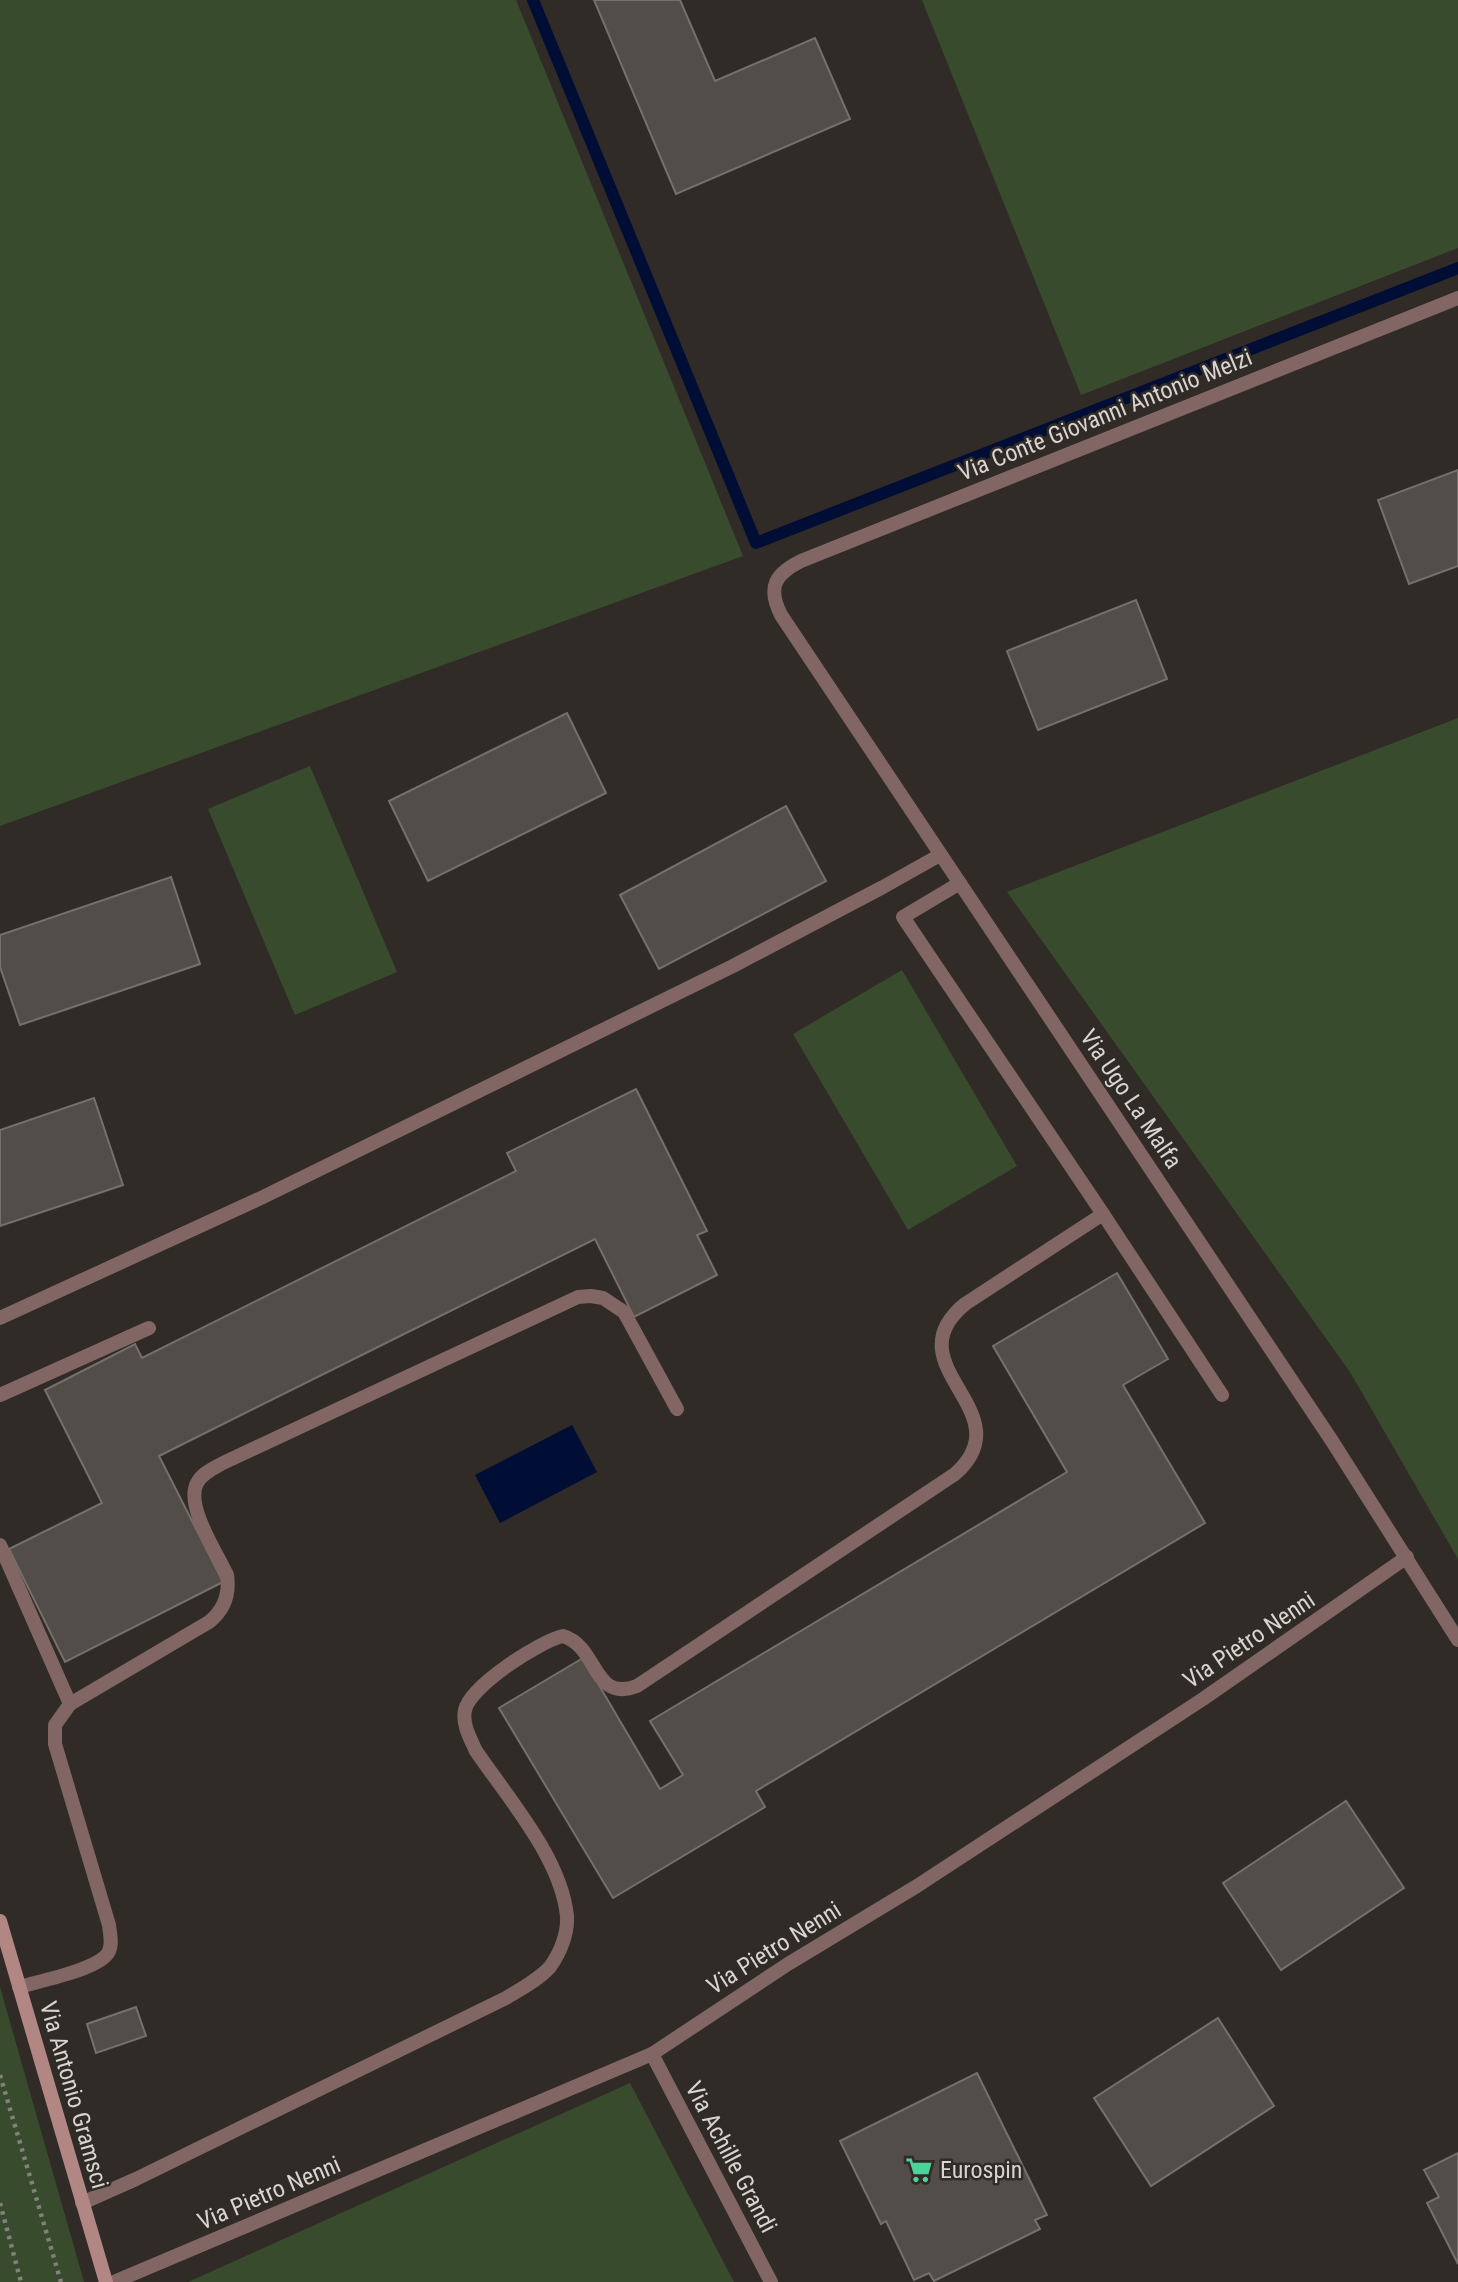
<svg xmlns="http://www.w3.org/2000/svg" width="1458" height="2282" font-family="'Roboto Condensed',sans-serif">
<rect width="100%" height="100%" fill="#302b27"/>
<g fill="#384c2d">
<path d="M0 0H516L743 556 0 826Z"/>
<path d="M922 0H1458V248L1081 395Z"/>
<path d="M1458 718V1559L1350 1372 1007 892Z"/>
<path d="M310 766 397 972 295 1015 208 809Z"/>
<path d="M902 970 1017 1166 908 1230 793 1034Z"/>
<path d="M0 1987 84 2282H0Z"/>
<path d="M630 2083 734 2282H188Z"/>
</g>
<path fill="#000d34" d="M572 1425 597 1472 500 1523 475 1475Z"/>
<g fill="none" stroke-linecap="round" stroke-linejoin="round">
<path stroke="#000d34" stroke-width="12" d="M533 0 756 543 1458 268"/>
</g>
<g fill="#524d48" stroke="#75706b" stroke-width="2">
<path d="M594 0H680L715 81 815 38 850 119 676 194Z"/>
<path d="M1458 470V566L1409 584 1378 500Z"/>
<path d="M1136 600 1167 679 1038 730 1007 651Z"/>
<path d="M567 713 606 793 428 881 389 801Z"/>
<path d="M786 806 826 881 659 969 620 895Z"/>
<path d="M171 877 200 964 20 1025 0 967V935Z"/>
<path d="M636 1089 707 1231 697 1235 717 1275 634 1317 595 1239 159 1456 223 1582 65 1662 9 1549 102 1503 45 1390 135 1344 142 1358 516 1171 507 1153Z"/>
<path d="M94 1098 123 1185 0 1226V1130Z"/>
<path d="M1117 1273 1168 1359 1123 1385 1205 1523 756 1791 765 1807 613 1898 499 1708 583 1658 660 1789 683 1775 650 1721 1067 1472 993 1346Z"/>
<path d="M1346 1801 1404 1888 1281 1970 1223 1883Z"/>
<path d="M136 2007 146 2036 96 2053 87 2024Z"/>
<path d="M1218 2018 1274 2106 1151 2186 1094 2098Z"/>
<path d="M977 2073 1047 2215 1035 2220 1040 2229 934 2281 929 2273 914 2280 886 2221 881 2224 840 2141Z"/>
<path d="M1458 2153V2264L1427 2203 1439 2197 1424 2170Z"/>
</g>
<g fill="none" stroke-linecap="round" stroke-linejoin="round">
<g stroke="#837f7b" stroke-width="4.5" stroke-dasharray="3.5 5" stroke-linecap="butt">
<path d="M0 2075 61 2282"/>
<path d="M0 2203 21 2282"/>
</g>
<g stroke="#816664" stroke-width="14">
<path d="M960 883 903 917 1103 1214"/>
<path d="M0 1318 261 1198 733 966 883 887 940 855"/>
<path d="M0 1395 149 1328"/>
<path d="M0 1545 70 1704"/>
<path d="M19 1987C39 1981 97 1970 108 1953 113 1945 110 1934 109 1925L55 1744V1725L70 1704 209 1622C224 1610 230 1595 227 1575 217 1553 185 1506 197 1483 202 1473 214 1468 223 1463L578 1297 591 1296 603 1298 624 1312 677 1409"/>
<path d="M82 2203 136 2179 506 1998C521 1989 538 1980 550 1967 560 1953 568 1934 567 1916 561 1858 508 1798 476 1751 470 1738 462 1724 465 1710 470 1686 540 1641 563 1636 599 1647 592 1703 637 1686L955 1474C1026 1411 890 1366 965 1304L1103 1214 1222 1395"/>
</g>
<g stroke="#816664" stroke-width="14">
<path d="M1458 298 801 561C775 574 767 587 781 615L1332 1441 1458 1640"/>
<path d="M652 2054 771 2282"/>
<path d="M114 2282 652 2054 788 1964 917 1886 1203 1699 1407 1557"/>
</g>
<path stroke="#b18683" stroke-width="14" d="M0 1921 106 2282"/>
</g>
<defs>
<g id="supermarket-bare" transform="scale(2.1)"><path d="M-6-5.5h2.5l.6 2H6L4.5 2H-2.5L-4.4-4H-6ZM-1.5 3.2a1.3 1.3 0 1 0 .1 0ZM3 3.2a1.3 1.3 0 1 0 .1 0Z" fill="#4dd39a" stroke="#302b27" stroke-width="2.5" paint-order="stroke"/></g>
</defs>
<g fill-rule="evenodd">
<use href="#supermarket-bare" x="919" y="2170"/>
</g>
<g text-anchor="middle" dominant-baseline="central" stroke-width="5" stroke-linejoin="round" paint-order="stroke">
<g font-size="24" fill="#d7d4d1" stroke="#302b27">
<text transform="translate(1105 415) rotate(-22)">Via Conte Giovanni Antonio Melzi</text>
<text transform="translate(1131 1099) rotate(56)">Via Ugo La Malfa</text>
<text transform="translate(1249 1640) rotate(-34)">Via Pietro Nenni</text>
<text transform="translate(774 1948) rotate(-32)">Via Pietro Nenni</text>
<text transform="translate(74 2095) rotate(74)">Via Antonio Gramsci</text>
<text transform="translate(731 2157) rotate(62)">Via Achille Grandi</text>
<text transform="translate(269 2193) rotate(-23)">Via Pietro Nenni</text>
</g>
<g font-size="24" fill="#d7d4d1" stroke="#302b27" text-anchor="start">
<text x="940" y="2170">Eurospin</text>
</g>
</g>
</svg>
